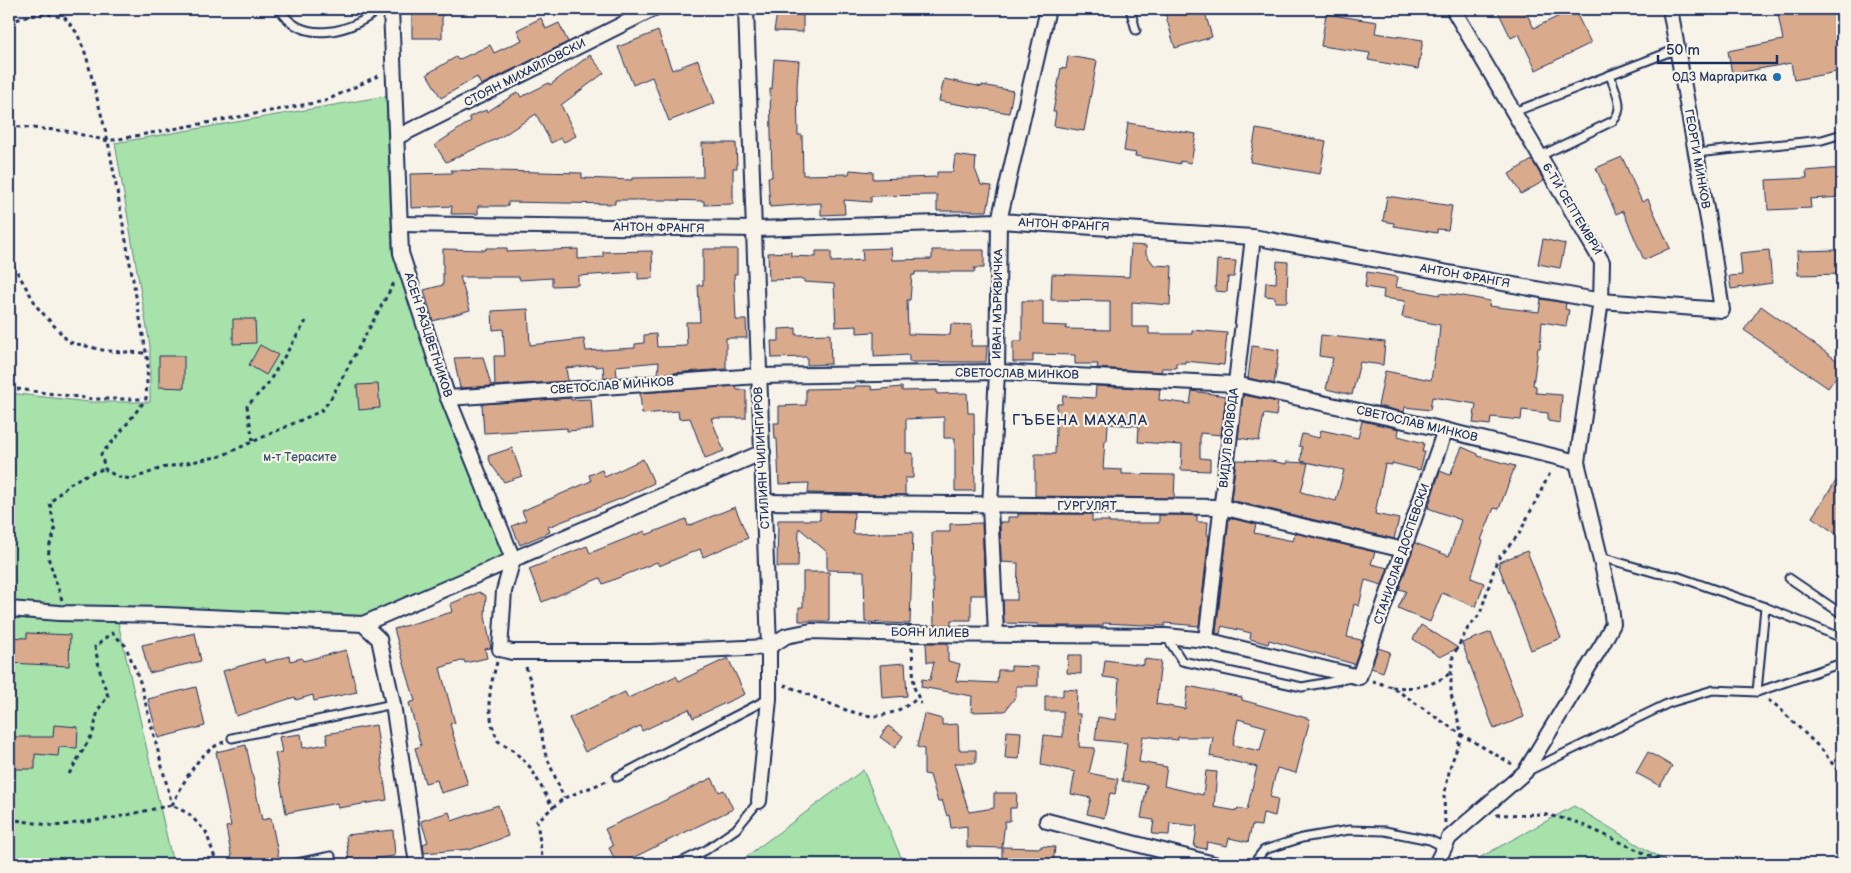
<svg xmlns="http://www.w3.org/2000/svg" width="1851" height="873" font-family="'Balsamiq Sans',sans-serif">
<rect width="100%" height="100%" fill="#f7f3e8"/>
<filter id="ink" filterUnits="userSpaceOnUse"><feTurbulence type="fractalNoise" baseFrequency=".02" numOctaves="2"/><feDisplacementMap in="SourceGraphic" scale="10" xChannelSelector="R" yChannelSelector="G"/><feConvolveMatrix kernelMatrix="1 2 1 2 8 2 1 2 1" color-interpolation-filters="sRGB"/></filter>
<g filter="url(#ink)">
<g fill="#a6e2a9" stroke="#608884">
<path d="M386 96 392 252 507 555 360 621 115 609 173 864H9V393L89 402H150V346L115 143Z"/>
<path d="M863 770 904 864H736Z"/>
<path d="M1574 806 1670 864H1468Z"/>
</g>
<g fill="#daaa8d" stroke="#1b2f5e" fill-rule="evenodd">
<path d="M1164 9H1204L1212 37 1175 48Z"/>
<path d="M1497 9H1524L1534 28 1574 9 1591 43 1536 70 1519 34 1511 38Z"/>
<path d="M1777 9H1836L1842 42V71L1794 80 1791 63 1732 74 1728 51 1783 40Z"/>
<rect x="412" y="12" width="30" height="26"/>
<path d="M777 13 803 15V32L774 31Z"/>
<path d="M1326 14 1377 22 1375 33 1423 40 1418 69 1368 60 1370 53 1321 46Z"/>
<path d="M541 18 546 29 559 23 568 42 481 85 477 77 441 98 427 74 456 57 458 60 490 45 494 53 522 40 517 30Z"/>
<path d="M658 31 672 70 698 60 715 103 669 121 652 77 633 85 618 47Z"/>
<path d="M590 55 604 73 561 105 576 136 564 142 561 138 551 143 536 114 501 137 446 162 435 145 471 121 469 117 486 110 487 112 518 92 521 97 549 83 550 85Z"/>
<path d="M1068 56 1097 61 1084 131 1054 126 1056 112H1053L1061 68 1066 69Z"/>
<path d="M774 59 799 61 797 86 798 135H802L803 175 849 174 850 170 873 172V179L937 177V172H953L955 155 976 158 975 169 981 185 992 186 987 211H937V195L871 196V202L844 200 845 214 821 215V203L770 207 768 177H772L770 89H772Z"/>
<path d="M944 79 982 87V85L1013 91 1009 113 939 101Z"/>
<path d="M1128 123 1196 134 1191 163 1180 161V164L1165 161 1135 156 1136 153 1124 151Z"/>
<path d="M1256 129 1326 141 1320 174 1250 162Z"/>
<path d="M702 143H736L737 168H733V204L704 205V201L668 200H615V204L508 202V206H478V214H451L452 206 411 208 410 174 453 173 451 170 582 173V178L632 180V178L703 177Z"/>
<path d="M1622 157 1642 202 1648 199 1670 248 1644 260 1623 211 1616 214 1596 168Z"/>
<path d="M1532 160 1544 181 1521 194 1509 174Z"/>
<path d="M1842 168V197L1810 199 1811 208 1768 210 1766 180 1807 178 1806 171Z"/>
<path d="M1387 196 1452 206 1448 230 1437 229V233L1394 226V223L1383 221Z"/>
<path d="M1543 239 1565 244 1560 268 1538 264Z"/>
<path d="M1131 245 1146 246V254L1154 265 1172 266 1170 305 1132 302V327H1149V334H1192V330L1227 333 1224 365 1185 361V363H1176V368H1162L1161 372 1097 368 1098 364H1075V355L1033 354V362H1013V341H1022V301H1043V325L1067 326 1066 329 1110 330V301L1051 300 1052 274 1129 277Z"/>
<path d="M486 248H507V252L578 249V259L603 257V252L652 251 653 278 638 279V272L578 276V285L552 286V278L520 280 519 277H460L470 310 433 321 424 290 443 285V249L486 250Z"/>
<path d="M891 248 892 260 932 259V250H984V268H974L975 272H915V275H912L910 300H907L908 334 950 335 951 324 972 325 971 346H987L986 362H909V355L874 357V332L857 333V326L836 327 834 284 804 282V279L769 280 768 253 791 252V256L816 257V251H831V262L863 260 862 249Z"/>
<path d="M703 249H737V274H734L736 320H746L747 338H726V369L658 374 659 362 616 366 617 377 604 378 603 366 596 367V365L566 368 568 381 460 388 454 358 483 357 491 385 495 384 494 356H505L503 329 493 330 492 311 528 309 530 345 584 339 586 351 635 348V344L644 343V335L656 334 657 347 687 346 686 322H700L698 285H703Z"/>
<path d="M1769 250 1772 283 1731 289 1729 276 1742 275 1740 253Z"/>
<path d="M1842 250V274L1798 275 1797 251Z"/>
<path d="M1217 260 1236 261 1234 277H1228L1227 292 1215 291Z"/>
<path d="M1277 261 1288 262 1287 302H1275V297L1265 296 1266 282 1276 283Z"/>
<path d="M1367 272 1398 277 1396 287 1440 295V293L1458 295 1490 301 1489 306 1539 312 1541 299 1566 303 1565 309 1569 310 1566 326 1542 322 1540 348H1538L1533 385 1536 386V393L1562 395 1560 423 1548 421V413L1522 410 1521 420 1491 417 1490 425 1473 423 1476 404 1432 397 1430 410 1405 407 1404 412 1378 406 1385 371 1431 380 1436 348H1438L1440 325 1402 317 1405 301 1383 298 1384 290 1365 287Z"/>
<path d="M1761 306 1842 364V381L1836 377 1828 388 1744 330Z"/>
<path d="M233 319H255L256 343 233 344Z"/>
<path d="M796 328V335L830 334 831 364 807 365V357L772 358 771 341H779V329Z"/>
<path d="M1321 335 1385 342 1383 365 1360 362 1352 395 1326 389 1333 358 1319 356Z"/>
<path d="M260 345 278 355 266 375 249 365Z"/>
<path d="M1252 346 1279 350 1274 384 1248 378Z"/>
<path d="M159 356H184V388L159 387Z"/>
<path d="M378 384 380 408 359 410 357 385Z"/>
<path d="M736 386 737 390H746V418H711L724 451 705 458 690 418 679 419 678 411 642 414 640 393Z"/>
<path d="M855 386H871L872 390 902 387V391L937 390V394L967 393 968 413H974L975 491H955V438H944V417L906 419V453H913V478H905V495L808 493 809 483 779 484 777 439H775L774 423H779V406L806 405V389L855 388Z"/>
<path d="M1096 386 1160 389 1159 400 1190 404 1192 391 1226 396 1221 435 1200 433V458L1210 459V471L1181 470 1182 445 1138 442 1139 426 1108 424 1107 441 1105 440 1103 469 1122 470V474L1175 475 1174 498 1035 496V454H1055L1057 404H1062L1063 396 1095 398Z"/>
<path d="M1243 395 1278 402 1276 416 1264 414 1259 441 1238 438Z"/>
<path d="M570 398 571 400 591 399 593 429 567 431V428L484 433 482 404Z"/>
<path d="M1362 421 1399 429 1398 436 1424 443 1422 452H1425L1420 470 1392 463V465L1385 464 1375 514 1399 519 1394 539 1231 500 1236 460 1271 461 1286 464V462L1308 463 1301 492 1336 501 1344 470 1301 461 1302 447 1299 446 1302 434 1319 438 1321 430 1358 438Z"/>
<path d="M1462 447 1478 454V456L1515 466 1499 509 1494 508 1481 540 1483 541 1471 578 1484 583 1476 607 1442 593 1430 622 1398 608 1406 591 1399 589 1415 543 1449 556 1461 520 1428 508 1440 471 1450 475Z"/>
<path d="M512 448 522 476 504 482 491 464 488 456Z"/>
<path d="M643 459 654 483 620 499 548 527 550 532 520 545 512 526 526 520 522 511 591 481 589 475 602 470 605 477Z"/>
<path d="M1842 472V538L1812 517Z"/>
<path d="M735 507 748 538 703 557 700 549 659 566 657 562 603 584 600 578 542 602 529 569 587 546 590 553 645 531 646 535 686 519 688 526Z"/>
<path d="M820 511 854 512 853 534 913 532 910 624 865 622 864 571 827 570V552L799 528 798 567H777L778 520H820Z"/>
<path d="M1018 514H1092V521H1109V523H1159V515H1179L1197 516V522H1208L1207 535H1209L1199 626 1165 623V626L1103 623V626H1038V624L1004 623 1003 600H1017L1018 563 1001 562 1000 522H1008V517H1018Z"/>
<path d="M1229 518 1256 524 1254 533 1293 541 1295 533 1375 552 1371 564 1388 568 1382 585 1365 580 1359 606 1354 604 1347 637 1361 640 1362 643 1354 664 1269 640 1268 644 1250 639 1251 633 1222 626 1220 634 1216 633Z"/>
<path d="M982 523 985 595H971V620H951V625H934L932 532H950V524Z"/>
<path d="M1527 551 1561 638 1531 650 1499 567V562Z"/>
<path d="M803 572H829V621H799V607H803Z"/>
<path d="M479 592 486 596 485 616 491 648 485 649 487 658 465 663 464 660 440 668 455 723 450 724 468 785 441 793 437 780 425 783 415 748 421 746 409 703 415 701 394 629 452 612 450 604Z"/>
<path d="M1421 625 1433 632 1458 648 1440 657 1413 639Z"/>
<path d="M1491 632 1524 717 1494 729 1462 643Z"/>
<path d="M27 633 70 635 69 666 9 663V637L27 638Z"/>
<path d="M195 633 201 661 149 673 142 645Z"/>
<path d="M926 643H948V661L960 664 956 681 997 683 998 670H1011V666L1038 667V686H1016V696L1005 711 971 712 972 696 921 687 922 679 930 680 934 662H927Z"/>
<path d="M1378 648 1390 652 1383 672 1371 668Z"/>
<path d="M346 650 357 692 314 701 313 695 296 700 295 697 236 716 223 671 264 659 265 663 289 656 290 661 302 658 303 661Z"/>
<path d="M1068 655H1081V674L1067 673Z"/>
<path d="M728 658 745 694 693 718 689 709 642 731 640 726 585 752 569 718 625 692 628 698 676 676 679 681Z"/>
<path d="M1144 659 1161 661 1156 704 1185 709 1188 686 1242 697V700L1310 719 1296 773 1277 768 1270 797 1278 799 1275 816 1263 813 1261 826 1252 825 1248 842 1229 838 1227 846 1207 842 1206 849 1194 847 1197 826 1170 823 1169 835 1152 834 1154 820 1141 818 1147 785 1122 781 1127 743 1095 740 1098 717 1116 720 1119 679 1103 677 1105 660 1144 665ZM1238 719 1266 727 1260 751 1233 745ZM1143 736 1178 740V737H1213L1210 756 1257 767 1247 810 1238 808 1237 811 1214 807 1217 772 1206 771 1203 795 1164 786 1167 767 1139 762Z"/>
<path d="M905 663 907 696 882 698 880 665Z"/>
<path d="M196 687 205 726 158 738 148 699Z"/>
<path d="M1063 689 1077 690 1076 714H1080L1079 747 1095 748 1089 773 1118 779 1115 794 1110 793 1104 818 1087 814 1091 798 1071 794 1075 772 1041 765 1044 735 1063 737V711H1045V696H1063Z"/>
<path d="M924 714 942 719V725L958 724 959 750H976V763H954L969 812 994 808V793H1017L1016 808H1010V821H1005L1002 847 1041 848V846L1055 847 1053 864 1002 862V848L967 847V826L951 828 949 815 947 816 942 800 938 802 930 775 924 774V749L917 747Z"/>
<path d="M54 725 78 727 77 748 59 747 58 756 35 754V769H9V737H53Z"/>
<path d="M376 725 387 800 338 808 337 803 286 813 275 753 282 752 279 737 301 734 303 748 328 744 326 734Z"/>
<path d="M888 726 903 736 895 748 880 737Z"/>
<path d="M1007 731 1021 732 1019 759 1005 758Z"/>
<path d="M246 745 262 820 271 818 280 864H233L226 827 231 826 216 752Z"/>
<path d="M1648 752 1672 766 1660 786 1636 773Z"/>
<path d="M712 778 719 792 724 790 733 809 620 864H617L609 848 613 846 605 829Z"/>
<path d="M498 805 508 836 469 850V849L424 853 423 844 428 842 421 821 449 812 452 821Z"/>
<path d="M393 830 395 856 349 861 346 835Z"/>
</g>
<g fill="none" stroke-linecap="round" stroke-linejoin="round">
<g stroke="#1b2f5e" stroke-width="11">
<g id="service">
<path d="M280 9C301 46 353 32 379 9"/>
<path d="M1130 9 1136 30"/>
<path d="M1514 112 1677 49"/>
<path d="M1696 153 1822 140 1842 134"/>
<path d="M1540 156 1613 121C1626 108 1615 91 1610 75"/>
<path d="M1601 557 1656 573 1676 576 1765 607 1842 638"/>
<path d="M1789 578 1842 614"/>
<path d="M1166 636 1182 661 1302 687 1351 678"/>
<path d="M1757 692 1765 607"/>
<path d="M232 738 393 704"/>
<path d="M1530 770 1669 703 1713 690 1757 692 1842 663"/>
<path d="M617 777 768 699"/>
<path d="M292 864 331 856 332 864"/>
<path d="M677 864 706 850 736 829 759 801"/>
<path d="M1253 864 1264 850 1302 838 1349 830 1385 831 1430 840 1444 847"/>
</g>
</g>
<g stroke="#1b2f5e" stroke-width="18">
<g id="minor">
<path d="M391 9 401 253 448 398 513 559 504 591 500 649 512 652H651L769 647 786 636 811 631 911 634 1166 636 1206 640 1359 677 1445 430"/>
<path d="M746 9 769 647V699L759 801"/>
<path d="M397 137 653 9"/>
<path d="M400 224 755 229 999 221 1253 237 1601 301 1722 310 1709 225 1670 9"/>
<path d="M448 398 758 376 997 372 1235 384 1432 427 1577 462"/>
<path d="M765 502 1221 507 1404 550"/>
<path d="M9 609 59 613 165 615 363 624 763 452"/>
<path d="M363 624 379 639 393 704 417 864"/>
<path d="M996 634 990 506 997 372 999 221 1048 9"/>
<path d="M1206 640 1253 237"/>
<path d="M1047 821 1214 864"/>
<path d="M1436 864 1449 838 1525 772 1603 643 1613 624 1610 598 1577 462 1601 301 1602 262 1453 9"/>
</g>
</g>
<g stroke="#1b2f5e" stroke-width="3" stroke-dasharray="4 4" stroke-linecap="butt">
<path d="M9 22 29 16 48 14 65 18 77 33 86 55 108 141 148 363 146 399 116 438 101 454 105 469 117 477 132 479 162 468 221 456 321 411 330 400 395 281"/>
<path d="M9 126 66 131 108 141 325 101 380 75"/>
<path d="M9 258 38 308 69 342 107 351 146 353"/>
<path d="M9 388 93 399H145"/>
<path d="M253 441 247 406 267 385 306 321"/>
<path d="M62 600 48 557 50 544 55 532 50 503C68 484 79 475 105 469"/>
<path d="M912 647 914 687 921 704"/>
<path d="M497 662 491 685 489 703 492 725 498 741 514 751 531 768 553 808"/>
<path d="M526 667 534 693 545 753 564 798"/>
<path d="M1372 681 1392 687 1462 735 1512 764"/>
<path d="M784 685C808 693 852 717 876 716 891 715 906 707 918 698"/>
<path d="M1392 687C1414 689 1432 687 1450 673"/>
<path d="M1768 700 1777 706 1822 750 1842 776"/>
<path d="M69 774 93 733 98 710 108 696 101 676 95 647 112 633 125 645 139 678 172 805"/>
<path d="M172 805C184 782 198 751 224 742"/>
<path d="M1496 815 1543 814 1574 821 1668 864"/>
<path d="M9 819 55 826 113 818 172 805 189 814 206 832 217 864"/>
<path d="M1445 823 1444 797 1450 767 1462 735 1451 694V673L1453 656 1468 628 1480 614 1497 560 1519 534 1551 471"/>
<path d="M543 864 537 821 564 798 607 781"/>
</g>
<use href="#service" stroke="#f7f3e8" stroke-width="7"/>
<use href="#minor" stroke="#f7f3e8" stroke-width="14"/>
</g>
</g>
<circle fill="#1f6fb2" stroke="#f7f3e8" stroke-width="2" cx="1777" cy="77" r="5"/>
<g text-anchor="middle" dominant-baseline="central" stroke-width="4.5" stroke-linejoin="round" paint-order="stroke">
<g font-size="12" fill="#1b2f5e" stroke="#f7f3e8">
<text transform="translate(525 73) rotate(-27)">СТОЯН МИХАЙЛОВСКИ</text>
<text transform="translate(1697 159) rotate(80)">ГЕОРГИ МИНКОВ</text>
<text transform="translate(1572 209) rotate(59)">6-ТИ СЕПТЕМВРИ</text>
<text transform="translate(1064 225) rotate(3)">АНТОН ФРАНГЯ</text>
<text transform="translate(659 228) rotate(1)">АНТОН ФРАНГЯ</text>
<text transform="translate(1465 276) rotate(10)">АНТОН ФРАНГЯ</text>
<text transform="translate(998 304) rotate(-89)">ИВАН МЪРКВИЧКА</text>
<text transform="translate(428 335) rotate(72)">АСЕН РАЗЦВЕТНИКОВ</text>
<text transform="translate(1017 374) rotate(1)">СВЕТОСЛАВ МИНКОВ</text>
<text transform="translate(612 386) rotate(-4)">СВЕТОСЛАВ МИНКОВ</text>
<text transform="translate(1417 424) rotate(13)">СВЕТОСЛАВ МИНКОВ</text>
<text transform="translate(1229 438) rotate(-84)">ВИДУЛ ВОЙВОДА</text>
<text transform="translate(762 458) rotate(-93)">СТИЛИЯН ЧИЛИНГИРОВ</text>
<text x="1087" y="506">ГУРГУЛЯТ</text>
<text transform="translate(1402 554) rotate(-71)">СТАНИСЛАВ ДОСПЕВСКИ</text>
<text transform="translate(930 633) rotate(1)">БОЯН ИЛИЕВ</text>
</g>
<g font-size="12" fill="#1b2f5e" stroke="#f7f3e8" text-anchor="end">
<text x="1767" y="77">ОДЗ Маргаритка</text>
</g>
<g font-size="12" fill="#37536d" stroke="#f7f3e8">
<text x="300" y="457">м-т Терасите</text>
</g>
<g font-size="15" letter-spacing="1" fill="#1b2f5e" stroke="#f7f3e8">
<text x="1080" y="420">ГЪБЕНА МАХАЛА</text>
</g>
</g>
<rect width="1851" height="873" fill="none" stroke="#f7f3e8" stroke-width="30"/>
<rect x="15" y="15" width="1821" height="843" fill="none" stroke="#1b2f5e" stroke-width="2" filter="url(#ink)"/>
<path d="M1658 55v8h119v-8" fill="none" stroke="#1b2f5e" stroke-width="2.5"/>
<text x="1666" y="55" font-size="15" fill="#1b2f5e" stroke="#f7f3e8" stroke-width="4" paint-order="stroke">50 m</text>
</svg>
